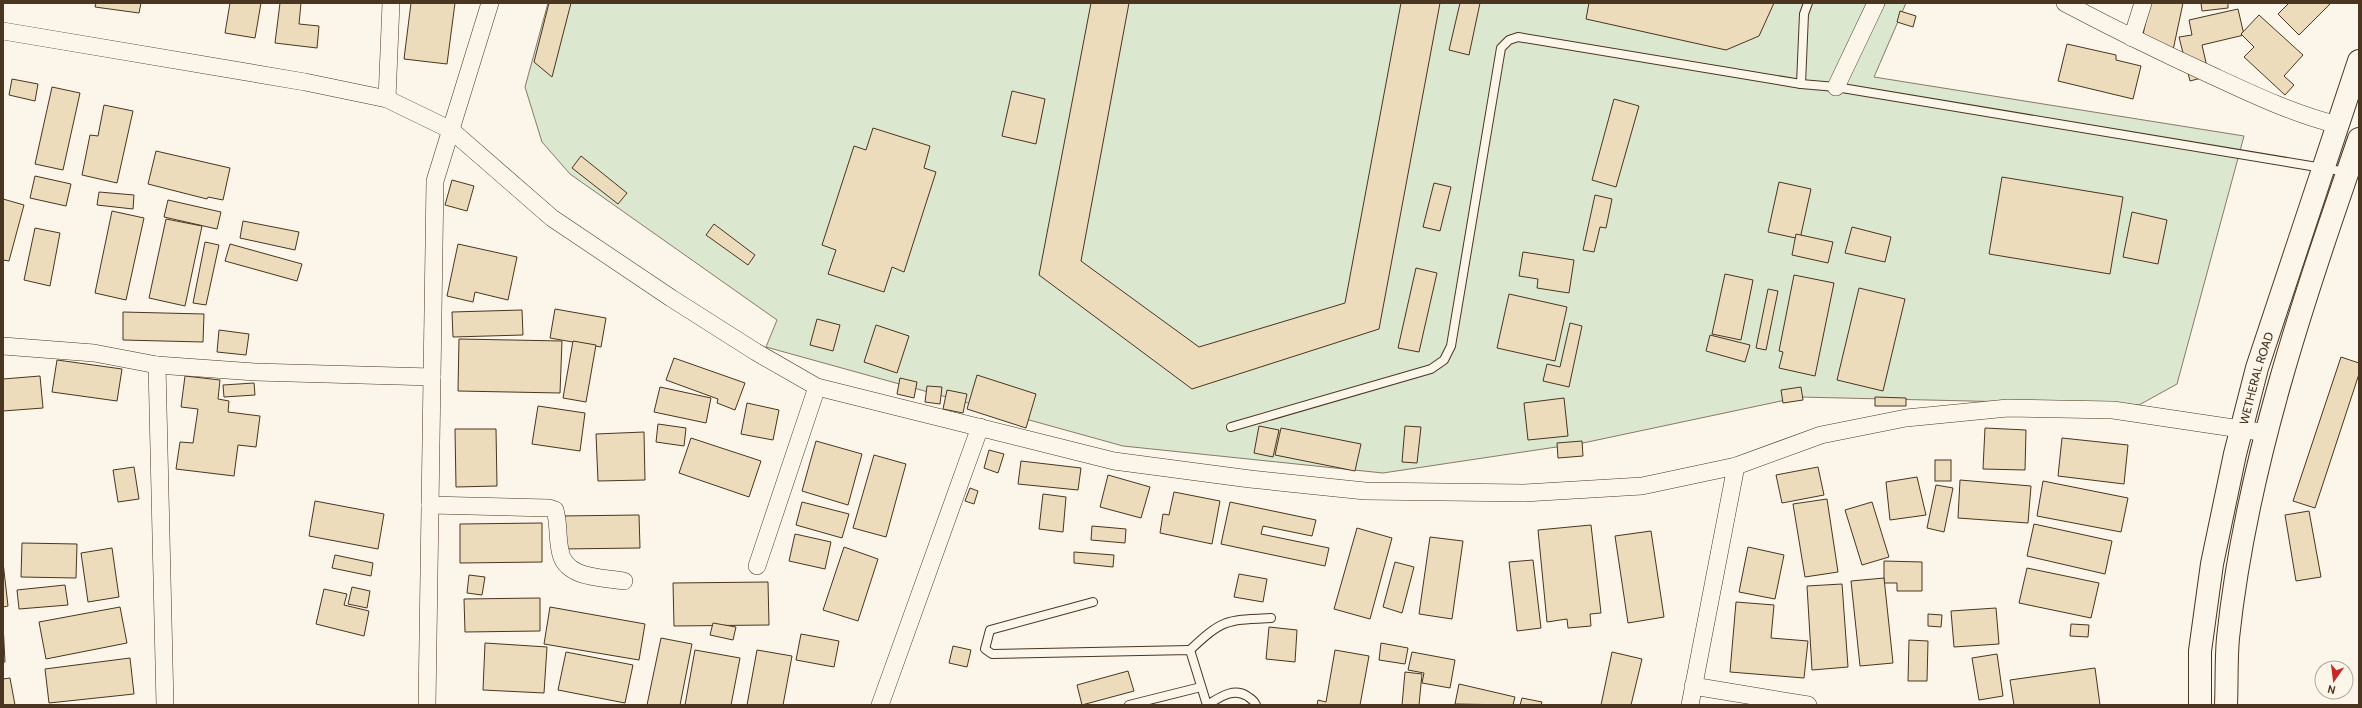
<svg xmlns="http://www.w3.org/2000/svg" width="2362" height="708" font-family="Cabin,sans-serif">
<rect width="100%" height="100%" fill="#fbf6e9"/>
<path fill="#dce7d0" stroke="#887966" d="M548 3H1906L1874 77 2244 136 2177 384 2139 405 1800 397 1583 443 1383 473 1123 446 766 347 777 320 570 174 542 142 525 87Z"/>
<g fill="#ecdcbc" stroke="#4a3520">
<path d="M96 3H141L139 13 95 7Z"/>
<path d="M230 3H261L255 38 225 33Z"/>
<path d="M280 3H301L299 24 319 26 317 48 275 43Z"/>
<path d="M411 3H455L447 64 404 59Z"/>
<path d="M549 3H571L552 77 534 62Z"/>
<path d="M1091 3H1129L1081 261 1199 347 1345 303 1401 3H1440L1379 329 1192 389 1039 275Z"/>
<path d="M1460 3H1480L1469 55 1449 50Z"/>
<path d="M1589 3H1774L1759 36 1726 50 1586 19Z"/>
<path d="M2150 3H2183L2172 55 2142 39Z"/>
<path d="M2201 3H2228V8L2202 11Z"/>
<path d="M2289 3H2331L2299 35 2278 14Z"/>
<path d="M2238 9 2244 35 2202 45 2209 76 2190 81 2179 37 2192 35 2189 20Z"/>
<path d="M1900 11 1916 16 1913 27 1897 22Z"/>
<path d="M2259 15 2303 55 2284 76 2294 85 2285 95 2244 57 2254 47 2241 34Z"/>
<path d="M2067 44 2116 55V60L2141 66 2133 99 2058 81Z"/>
<path d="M12 79 38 84 35 101 9 95Z"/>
<path d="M52 87 80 93 63 170 35 164Z"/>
<path d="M1012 91 1045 99 1036 144 1002 136Z"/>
<path d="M1614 99 1639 106 1616 187 1592 180Z"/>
<path d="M104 105 133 111 117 183 82 175 90 135 98 136Z"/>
<path d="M873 128 930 146 924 168 936 172 904 272 892 267 884 292 828 274 836 250 822 245 854 146 866 150Z"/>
<path d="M156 151 230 168 223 200 208 197 207 199 148 184Z"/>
<path d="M581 156 627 193 618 204 572 168Z"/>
<path d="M35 176 71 184 66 206 30 198Z"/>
<path d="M2002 177 2123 197 2110 274 1989 254Z"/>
<path d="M452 180 474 186 467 211 445 205Z"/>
<path d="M1779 182 1811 189 1800 239 1768 232Z"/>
<path d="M1434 183 1451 187 1440 231 1423 227Z"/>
<path d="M99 192 134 195 133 209 97 205Z"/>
<path d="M1595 195 1612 199 1606 228 1600 227 1594 252 1583 250Z"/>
<path d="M3 199 24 205 9 261 3 260Z"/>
<path d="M168 200 221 212 217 229 164 217Z"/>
<path d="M112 211 144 218 126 300 95 293Z"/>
<path d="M2132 212 2167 220 2158 264 2123 257Z"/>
<path d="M166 219 202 226 185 306 149 298Z"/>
<path d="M243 221 299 232 295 250 240 238Z"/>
<path d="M714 224 755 255 748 265 706 235Z"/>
<path d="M1852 227 1891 237 1885 262 1845 253Z"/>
<path d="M35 228 60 233 50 286 24 280Z"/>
<path d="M1796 234 1833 242 1828 263 1792 255Z"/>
<path d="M205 242 219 245 206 305 193 303Z"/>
<path d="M230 244 302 264 297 281 225 261Z"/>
<path d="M458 244 517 257 508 300 475 292 473 302 447 296Z"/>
<path d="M1523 252 1574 260 1569 293 1537 288 1538 279 1519 276Z"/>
<path d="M1416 268 1437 273 1419 352 1398 348Z"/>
<path d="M1725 274 1753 280 1741 340 1712 334Z"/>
<path d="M1794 275 1834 283 1815 376 1779 368 1783 352 1779 351Z"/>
<path d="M1859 288 1905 299 1883 391 1837 380Z"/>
<path d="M1768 289 1778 291 1766 350 1756 348Z"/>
<path d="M1509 294 1567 307 1555 361 1497 348Z"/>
<path d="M555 309 606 318 601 347 550 338Z"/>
<path d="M522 310 523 335 453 337 452 312Z"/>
<path d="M123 312 204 314 203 342 123 340Z"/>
<path d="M817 319 840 325 833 351 810 345Z"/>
<path d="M1570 323 1582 326 1569 387 1543 381 1547 364 1560 367Z"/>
<path d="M876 325 909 336 897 373 864 362Z"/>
<path d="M219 330 249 334 246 355 217 352Z"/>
<path d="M1710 335 1750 345 1745 362 1706 351Z"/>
<path d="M459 339 562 341 560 393 458 391Z"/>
<path d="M573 341 596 345 586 402 563 398Z"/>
<path d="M2341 357 2359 363V374L2315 508 2293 501Z"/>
<path d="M674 358 745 383 735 410 717 403 718 399 666 380Z"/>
<path d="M57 360 122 369 117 401 52 392Z"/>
<path d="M977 375 1036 394 1026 428 967 409Z"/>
<path d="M40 376 43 408 3 411V379Z"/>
<path d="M185 376 220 380 218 399 229 401 228 412 260 416 256 447 238 445 234 476 176 469 180 442 193 443 198 409 181 407Z"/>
<path d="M900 378 917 382 914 398 897 394Z"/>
<path d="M254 383 255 395 224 397 223 385Z"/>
<path d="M927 386 942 387 940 404 925 402Z"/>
<path d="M660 387 711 398 706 423 654 412Z"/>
<path d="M1801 387 1803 400 1783 403 1781 390Z"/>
<path d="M947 390 967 394 963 413 943 409Z"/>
<path d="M1875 397 1906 398V406H1875Z"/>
<path d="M1564 398 1568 436 1528 440 1524 403Z"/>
<path d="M747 403 779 410 773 440 741 434Z"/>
<path d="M538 406 585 413 580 451 532 444Z"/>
<path d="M658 424 686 428 684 446 656 442Z"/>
<path d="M1259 426 1279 430 1273 457 1254 453Z"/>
<path d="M1405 426 1421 427 1417 463 1402 462Z"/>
<path d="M1281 428 1361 444 1355 471 1275 455Z"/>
<path d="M1985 428 2026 430 2025 470 1983 469Z"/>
<path d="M455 429H496L497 486 456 487Z"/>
<path d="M644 432 645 480 598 481 596 434Z"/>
<path d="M691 438 761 461 749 497 679 473Z"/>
<path d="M2062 438 2128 445 2124 484 2058 476Z"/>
<path d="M816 441 862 454 848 505 802 491Z"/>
<path d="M1582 441 1583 456 1558 458 1557 443Z"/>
<path d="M989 450 1004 454 998 473 984 468Z"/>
<path d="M874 455 906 464 886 537 853 528Z"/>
<rect x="1935" y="460" width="16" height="21"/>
<path d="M1021 461 1081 468 1078 490 1018 484Z"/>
<path d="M134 467 139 499 118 502 113 470Z"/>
<path d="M1818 467 1824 495 1782 503 1776 475Z"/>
<path d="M1108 475 1150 487 1141 518 1100 507Z"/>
<path d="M1917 477 1926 515 1890 520 1886 482Z"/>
<path d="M1960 480 2031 486 2028 523 1958 518Z"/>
<path d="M2043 481 2128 498 2121 532 2037 516Z"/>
<path d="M1936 485 1953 488 1944 532 1927 528Z"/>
<path d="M970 488 978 491 974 504 965 501Z"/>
<path d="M1174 492 1220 501 1212 544 1160 533 1163 514 1169 515Z"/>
<path d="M1043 494 1066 497 1063 532 1039 529Z"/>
<path d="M1827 499 1838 572 1805 577 1793 504Z"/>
<path d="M315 501 384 514 378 549 309 536Z"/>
<path d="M802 502 849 514 842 538 796 525Z"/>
<path d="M1230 502 1316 520 1312 536 1263 526 1261 534 1329 548 1325 566 1221 544Z"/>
<path d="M1872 502 1889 557 1862 565 1845 510Z"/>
<path d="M2309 511 2321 577 2296 581 2285 515Z"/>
<path d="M639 515 640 548 560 549V516Z"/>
<path d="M542 523V562L460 563V524Z"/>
<path d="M2034 524 2112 541 2105 574 2027 556Z"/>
<path d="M1591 525 1601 613 1590 614 1591 626 1568 628 1567 619 1547 622 1538 530Z"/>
<path d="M1092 526 1126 529 1125 543 1091 540Z"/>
<path d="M1357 528 1392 538 1370 619 1334 609Z"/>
<path d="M1651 531 1664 617 1628 623 1615 536Z"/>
<path d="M795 534 831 542 825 569 789 561Z"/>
<path d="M1430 537 1463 541 1452 619 1419 614Z"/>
<path d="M22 543 77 544 76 578 21 577Z"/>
<path d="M844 547 878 559 858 621 823 610Z"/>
<path d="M1748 547 1784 555 1775 599 1739 592Z"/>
<path d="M112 548 119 597 88 602 81 553Z"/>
<path d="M1074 552 1114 555 1113 567 1074 563Z"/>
<path d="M335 555 373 563 371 576 332 568Z"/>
<path d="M1533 560 1541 628 1517 631 1509 562Z"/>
<path d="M1884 561 1922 562V591H1897V583H1884Z"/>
<path d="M3 562 8 606 3 607Z"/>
<path d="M1395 562 1414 567 1402 613 1383 607Z"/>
<path d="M2027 568 2099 583 2091 618 2019 603Z"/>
<path d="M1239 574 1267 579 1263 602 1234 597Z"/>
<path d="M469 575 485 577 482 595 467 593Z"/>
<path d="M1884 578 1893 663 1860 666 1851 581Z"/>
<path d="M768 582 769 625 674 626 673 583Z"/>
<path d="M1842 584 1848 667 1812 670 1807 586Z"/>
<path d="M65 585 68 605 19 609 17 590Z"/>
<path d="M352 587 370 591 367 608 348 604Z"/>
<path d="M324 589 347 594 344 605 369 611 364 636 316 624Z"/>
<path d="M540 598V631L465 632 464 599Z"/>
<path d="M1736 602 1774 605 1771 638 1808 641 1804 678 1730 672Z"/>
<path d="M120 607 127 643 46 659 39 622Z"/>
<path d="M550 607 645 624 639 660 544 644Z"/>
<path d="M1996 608 1999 644 1954 647 1951 611Z"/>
<path d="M1928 614 1942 615 1941 627 1928 626Z"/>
<path d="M713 623 736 627 733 640 710 635Z"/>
<path d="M3 624 5 662H3Z"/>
<path d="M2071 624 2089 625 2088 637 2070 636Z"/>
<path d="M1269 627 1297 630 1295 662 1266 659Z"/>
<path d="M801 634 839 641 834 667 796 660Z"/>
<path d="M661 638 692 644 680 705H647Z"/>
<path d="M1909 640 1928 641 1927 681H1908Z"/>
<path d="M485 643 547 647 544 693 483 690Z"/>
<path d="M1381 643 1408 648 1405 664 1379 660Z"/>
<path d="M953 646 971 650 967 667 949 663Z"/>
<path d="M695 650 740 658 731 705H685Z"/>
<path d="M757 650 792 656 783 705H747Z"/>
<path d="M1335 650 1369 656 1360 705H1317L1318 700 1326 702Z"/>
<path d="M566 652 633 665 625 703 558 690Z"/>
<path d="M1412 652 1455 660 1450 688 1422 683 1424 673 1408 670Z"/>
<path d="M1612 652 1642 659 1631 705H1601Z"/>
<path d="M1997 654 2003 696 1979 700 1972 658Z"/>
<path d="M130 658 134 694 49 703 45 669Z"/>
<path d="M2095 668 2100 705H2014L2010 680Z"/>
<path d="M1128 671 1134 691 1082 705 1077 685Z"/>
<path d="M1405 672 1422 674 1419 705H1402Z"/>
<path d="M10 678 15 705H3V679Z"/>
<path d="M1459 684 1515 697 1513 705 1455 704Z"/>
<path d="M1522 698 1542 702 1541 705H1520Z"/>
</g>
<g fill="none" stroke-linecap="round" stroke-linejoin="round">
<g stroke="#4a3520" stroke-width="10">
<g id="service">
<path d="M1801 84 1804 14 1808 3"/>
<path d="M1231 427 1431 369 1444 360 1451 346 1501 48 1509 40 1518 37 1801 84 1836 87 2347 172"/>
<path d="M1093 602 990 630 985 649 992 654 1190 650 1207 705"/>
<path d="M1190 650C1223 619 1226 620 1271 618"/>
<path d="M1129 705 1201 687"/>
<path d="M1207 705C1219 698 1233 687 1247 696 1251 699 1254 700 1256 705"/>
</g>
</g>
<g stroke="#4a3520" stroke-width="18">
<g id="minor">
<path d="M2065 3C2114 29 2163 53 2213 76 2254 95 2294 114 2338 125"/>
<path d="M3 31 305 82 387 99 451 130 552 218 671 298 756 352 817 387 1114 461 1250 479 1365 491 1524 493 1642 486 1736 466 1821 435 1906 418 2008 408 2113 410 2267 433"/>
<path d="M2132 38 2143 3"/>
<path d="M1836 87 1876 3"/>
<path d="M387 99 391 3"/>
<path d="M3 346 94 353 157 365 255 372 432 377"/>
<path d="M157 365 165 705"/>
<path d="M430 505 549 508 555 510C559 523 557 537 560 550 564 579 601 577 624 581"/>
<path d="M757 566 817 387"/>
<path d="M1693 686 1808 705"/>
<path d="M427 705 435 181 490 3"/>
<path d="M880 705 980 427"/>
<path d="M1690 705 1736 466"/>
</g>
</g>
<g stroke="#4a3520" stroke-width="24">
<g id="secondary">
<path id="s1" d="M2200 705V651L2212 564 2235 454 2257 368 2359 61"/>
<path d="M2226 705C2227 683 2226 660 2228 638 2246 467 2303 301 2359 139"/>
</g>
</g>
<use href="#service" stroke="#fbf6e9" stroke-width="8"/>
<use href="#minor" stroke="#fbf6e9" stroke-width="17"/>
<use href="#secondary" stroke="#fbf6e9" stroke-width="22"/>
</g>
<g text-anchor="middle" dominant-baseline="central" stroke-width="3" stroke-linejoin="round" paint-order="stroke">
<g font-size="12" fill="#4a3520" stroke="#fbf6e9">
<text stroke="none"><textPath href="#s1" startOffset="333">WETHERAL ROAD</textPath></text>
</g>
</g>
<rect width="2362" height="708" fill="none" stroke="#4a3520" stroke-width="8"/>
<g transform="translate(2334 680) rotate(194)"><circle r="19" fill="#fbf6e9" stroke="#b4a999"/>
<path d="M0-3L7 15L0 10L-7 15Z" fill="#c62828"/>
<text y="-6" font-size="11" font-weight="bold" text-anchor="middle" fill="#4a3520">N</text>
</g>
</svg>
